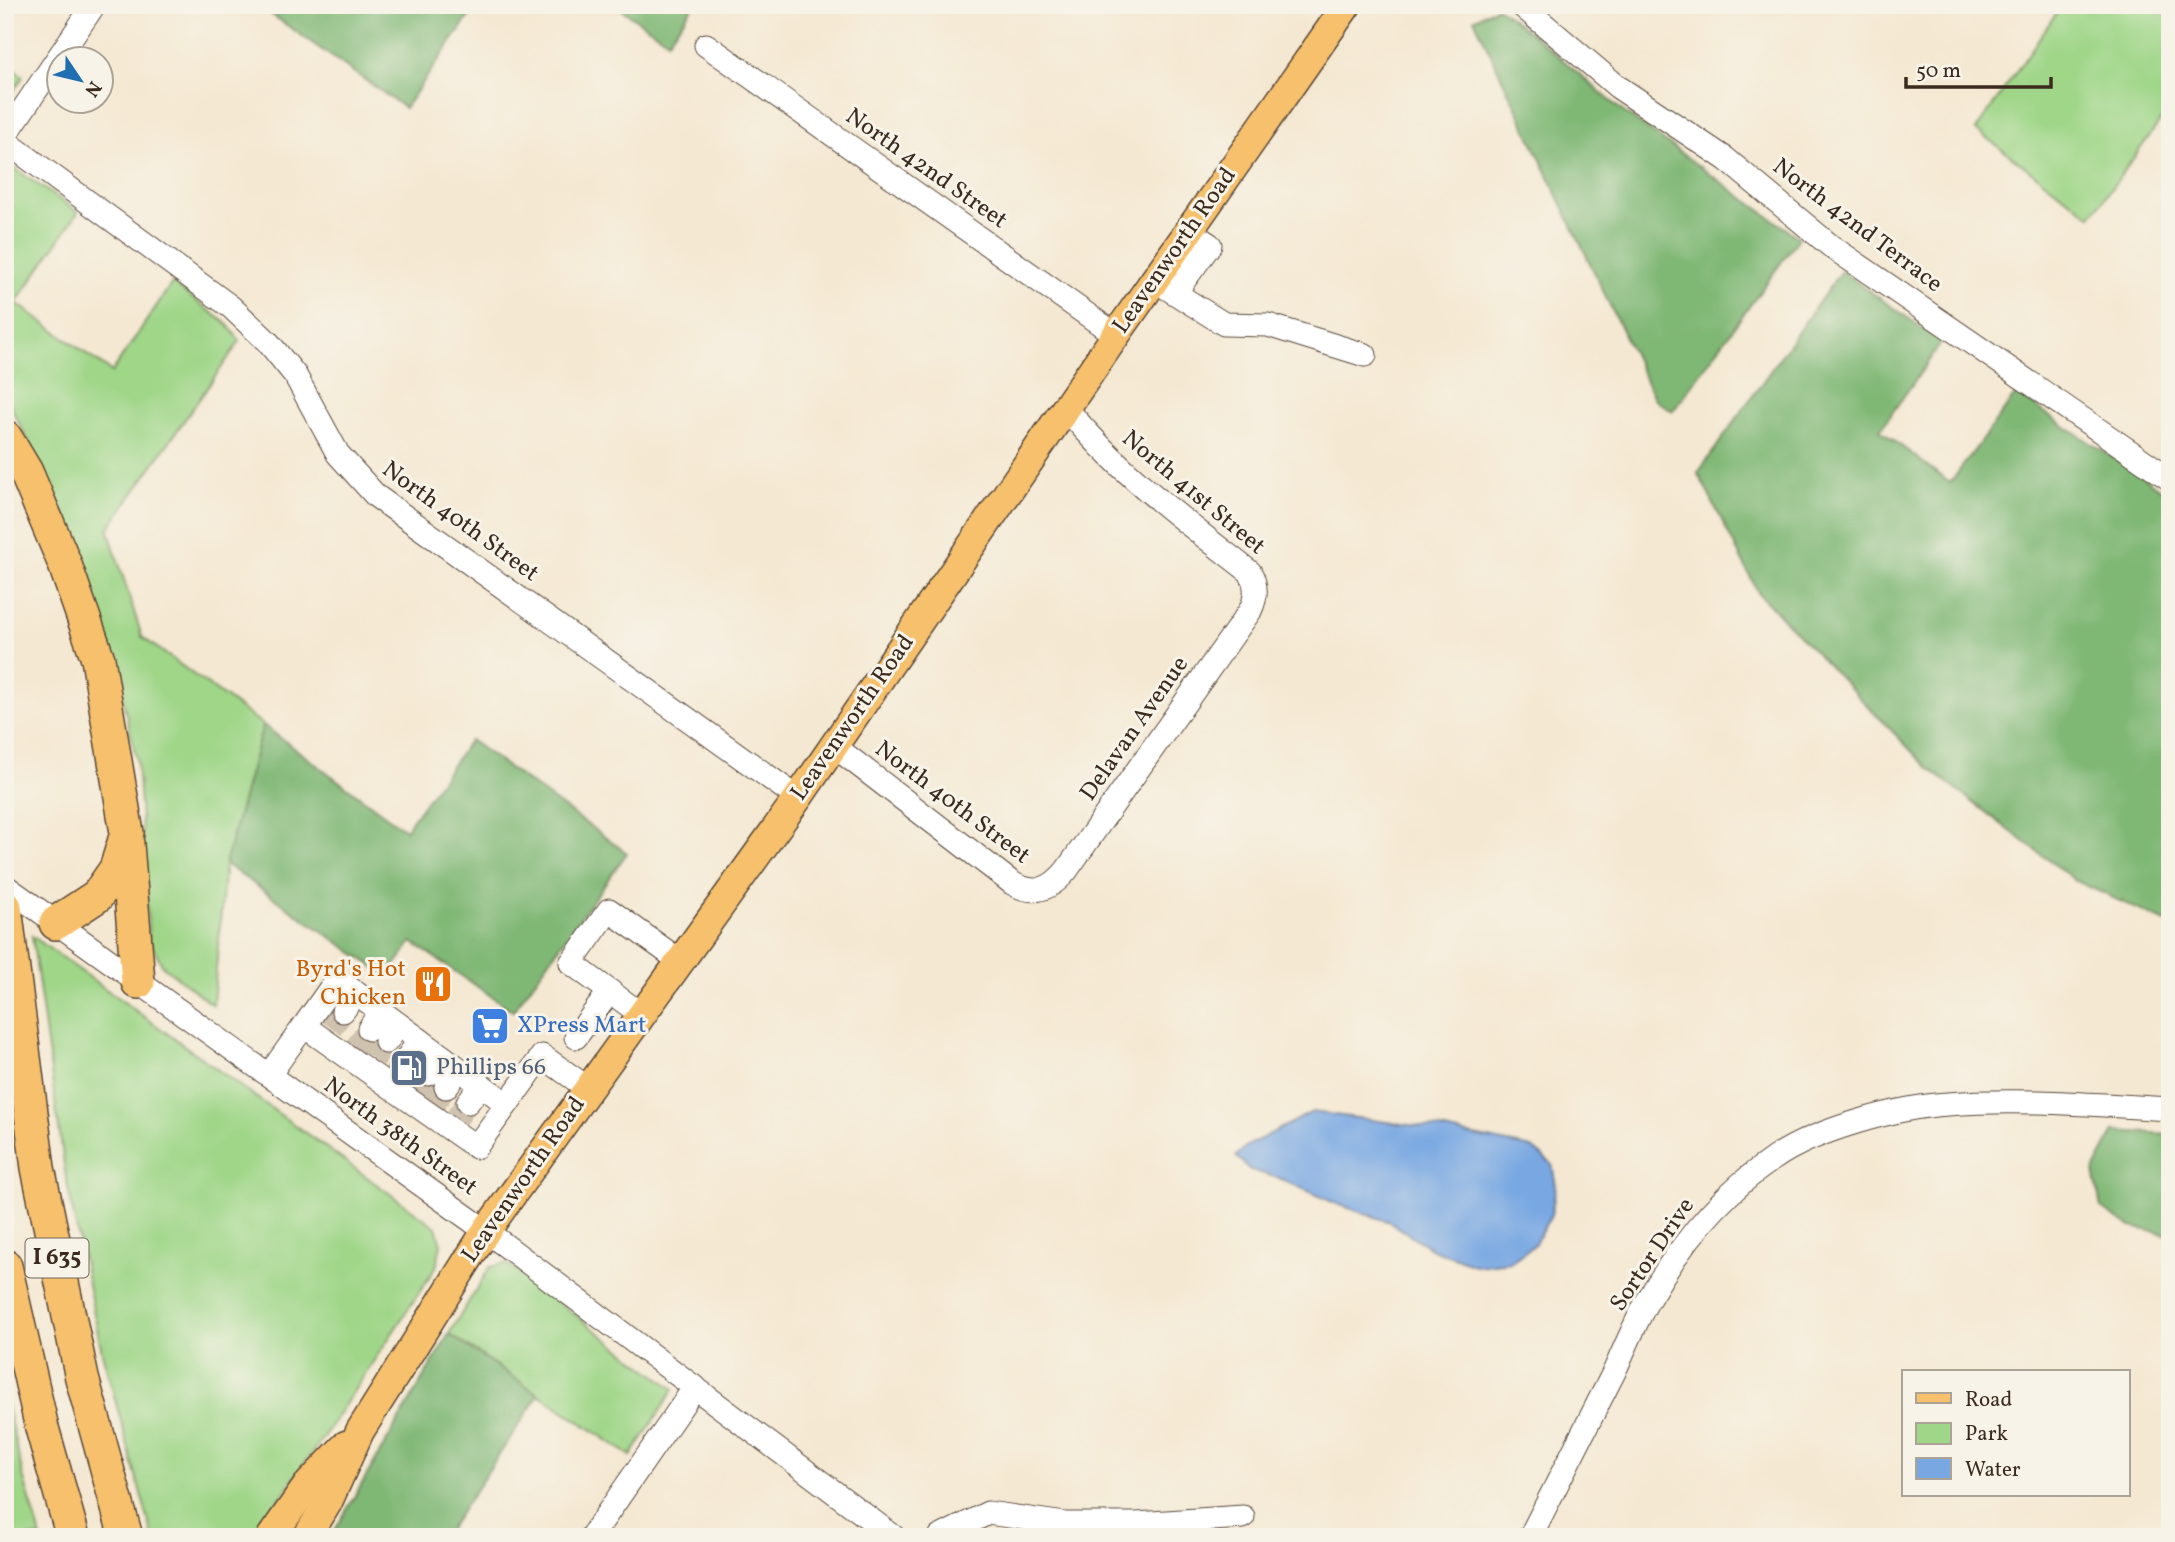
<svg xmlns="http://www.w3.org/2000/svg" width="2175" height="1542" font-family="Vollkorn,serif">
<rect width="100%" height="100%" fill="#f7f3e8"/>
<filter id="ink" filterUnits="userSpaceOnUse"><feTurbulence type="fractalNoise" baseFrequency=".0143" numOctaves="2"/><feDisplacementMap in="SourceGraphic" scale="14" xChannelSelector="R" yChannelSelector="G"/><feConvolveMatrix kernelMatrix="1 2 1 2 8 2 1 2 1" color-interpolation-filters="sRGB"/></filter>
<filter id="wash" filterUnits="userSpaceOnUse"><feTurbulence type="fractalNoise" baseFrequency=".00686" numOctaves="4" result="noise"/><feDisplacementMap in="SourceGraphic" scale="28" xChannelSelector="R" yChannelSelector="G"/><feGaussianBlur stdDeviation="1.57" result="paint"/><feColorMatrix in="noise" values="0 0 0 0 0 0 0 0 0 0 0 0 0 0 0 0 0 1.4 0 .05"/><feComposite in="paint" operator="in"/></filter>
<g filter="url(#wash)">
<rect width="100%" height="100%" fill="#f4e8d2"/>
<g fill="#9fd688" stroke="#6d8053" stroke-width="2">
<path d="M2062 5H2170V108L2091 216 1976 130Z"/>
<path d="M5 60 23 77 5 103Z"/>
<path d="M5 162 78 212 16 303 112 372 172 283 227 324 240 341 108 529 142 637 263 725 225 864 213 1005 163 966 149 940 137 761 111 649 78 541 5 395Z"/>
<path d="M32 936 436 1227 441 1244 436 1267 324 1436 252 1537H153L102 1352 66 1178Z"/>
<path d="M506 1263 674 1389 631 1456 449 1334 490 1267Z"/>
<path d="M5 1397 23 1476 41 1537H5Z"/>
</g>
<g fill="#7fb774" stroke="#5d7049" stroke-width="2">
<path d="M258 5H477L405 108Z"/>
<path d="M615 5H694L668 41Z"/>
<path d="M1497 7 1540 40 1621 110 1799 238 1673 411 1655 400 1474 19Z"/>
<path d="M1841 271 1942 342 1880 430 1950 483 2016 394 2170 495V924L2076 881 1928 768 1759 594 1698 473Z"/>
<path d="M263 725 405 830 470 740 627 853 513 1011 412 942 387 976 225 864Z"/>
<path d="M2114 1131 2170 1134V1235L2131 1227 2101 1208 2094 1171Z"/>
<path d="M449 1334 539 1395 444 1537H331Z"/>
</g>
<path fill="#78a7e2" stroke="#5a6880" stroke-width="2" d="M1312 1112 1440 1129 1532 1148 1552 1164 1556 1186 1551 1215 1534 1245 1510 1262 1477 1266 1432 1249 1390 1222 1337 1204 1279 1178 1250 1170 1236 1156 1247 1146Z"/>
</g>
<g filter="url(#ink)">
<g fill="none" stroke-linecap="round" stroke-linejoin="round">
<g stroke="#cfc2ae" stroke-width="23" stroke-dasharray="23 11" stroke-linecap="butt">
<path d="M331 1028 343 1011"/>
<path d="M356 1048 369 1029"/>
<path d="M374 1059 386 1042"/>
<path d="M394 1075 407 1058"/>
<path d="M416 1090 428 1074"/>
<path d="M434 1103 446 1087"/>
<path d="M456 1119 468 1102"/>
</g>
<g stroke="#574639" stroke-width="25">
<g id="minor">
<path d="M1521 5 1618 87 1726 159 1832 247 2170 479"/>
<path d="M706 45 1116 335"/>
<path d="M5 136 94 5"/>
<path d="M5 141 231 307 268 342 295 375 338 454 376 496 798 798"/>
<path d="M1154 280 1224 324 1268 325 1365 355"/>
<path d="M1175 293 1210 245 1189 231"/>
<path d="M834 746 1012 883C1034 896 1050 890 1066 871L1250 611C1257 596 1257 586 1250 572 1182 519 1121 475 1066 408"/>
<path d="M5 886 486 1231 894 1537"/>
<path d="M343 1011 356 993"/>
<path d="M642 1015 571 963 609 910 680 961"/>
<path d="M304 1026 337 979 507 1104"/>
<path d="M369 1029 381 1011"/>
<path d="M576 1037 610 991"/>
<path d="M386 1042 399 1025"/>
<path d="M407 1058 420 1040"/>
<path d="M428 1074 441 1056"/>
<path d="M269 1075 304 1026 476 1147 542 1056 589 1089"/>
<path d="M446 1087 459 1069"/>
<path d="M468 1102 481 1085"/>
<path d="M591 1537 695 1387"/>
<path d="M940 1537 988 1513 1065 1524H1136L1243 1517"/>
<path d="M1530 1537C1558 1482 1586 1427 1614 1372 1625 1348 1635 1323 1648 1300 1679 1246 1721 1194 1773 1159 1814 1130 1898 1107 1948 1104 2022 1098 2096 1105 2170 1109"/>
</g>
</g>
<g stroke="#574639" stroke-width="31">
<g id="major">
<path d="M271 1537 307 1486 346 1445"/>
<path d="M307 1537 328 1502 360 1431 486 1231 798 798 1116 335 1347 5"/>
</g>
</g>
<g stroke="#574639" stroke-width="36">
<g id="highway">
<path d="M5 437 26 472 64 562 98 659 127 833 116 869 97 896 56 923"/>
<path d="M127 844 138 982"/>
<path d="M5 907 38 1168 82 1378 126 1537"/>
<path d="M5 1266 42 1428 73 1537"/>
</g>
</g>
<use href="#minor" stroke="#fff" stroke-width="23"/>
<use href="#major" stroke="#f7c06c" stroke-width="28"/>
<use href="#highway" stroke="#f7c06c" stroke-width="33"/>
</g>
</g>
<defs>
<g id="restaurant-square" transform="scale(2.0125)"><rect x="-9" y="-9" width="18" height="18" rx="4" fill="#e8710a" stroke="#f7f3e8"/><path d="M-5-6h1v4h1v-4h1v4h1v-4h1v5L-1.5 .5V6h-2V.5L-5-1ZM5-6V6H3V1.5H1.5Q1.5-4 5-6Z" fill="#fff"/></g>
<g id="supermarket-square" transform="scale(2.0125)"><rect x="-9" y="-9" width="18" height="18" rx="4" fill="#3f7fe0" stroke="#f7f3e8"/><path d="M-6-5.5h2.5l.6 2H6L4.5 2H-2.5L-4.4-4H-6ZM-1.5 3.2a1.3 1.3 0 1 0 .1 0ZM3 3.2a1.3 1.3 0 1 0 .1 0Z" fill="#fff"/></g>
<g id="fuel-square" transform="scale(2.0125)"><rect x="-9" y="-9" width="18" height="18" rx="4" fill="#5c6f8a" stroke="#f7f3e8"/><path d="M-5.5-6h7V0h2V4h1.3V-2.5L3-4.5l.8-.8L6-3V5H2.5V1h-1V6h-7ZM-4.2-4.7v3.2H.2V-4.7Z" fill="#fff"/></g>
</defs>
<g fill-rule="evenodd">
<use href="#restaurant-square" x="433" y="984"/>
<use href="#supermarket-square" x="490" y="1026"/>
<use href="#fuel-square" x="409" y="1068"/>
</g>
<g text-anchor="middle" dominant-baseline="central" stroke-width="6" stroke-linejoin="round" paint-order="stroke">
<rect fill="#f7f3e8" stroke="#73665b" stroke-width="2" x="25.5" y="1238.5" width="63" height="39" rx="5"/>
<g font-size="23" font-weight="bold" fill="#3b2a1e">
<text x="57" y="1258">I 635</text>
</g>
<g font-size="24" fill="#3b2a1e" stroke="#f7f3e8">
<text transform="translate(926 169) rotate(35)">North 42nd Street</text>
<text transform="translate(1857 226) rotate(37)">North 42nd Terrace</text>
<text transform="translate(1175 251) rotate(-55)">Leavenworth Road</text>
<text transform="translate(1193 493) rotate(40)">North 41st Street</text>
<text transform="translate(460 522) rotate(36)">North 40th Street</text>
<text transform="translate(853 718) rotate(-55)">Leavenworth Road</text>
<text transform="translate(1135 729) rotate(-55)">Delavan Avenue</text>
<text transform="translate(952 803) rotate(37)">North 40th Street</text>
<text transform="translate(400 1137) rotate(36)">North 38th Street</text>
<text transform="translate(524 1180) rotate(-55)">Leavenworth Road</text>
<text transform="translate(1653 1255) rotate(-56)">Sortor Drive</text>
</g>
<g font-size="24" fill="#c56008" stroke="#f7f3e8" text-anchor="end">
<text x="406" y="970">Byrd's Hot<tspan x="406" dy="28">Chicken</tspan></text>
</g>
<g font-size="24" fill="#366cbe" stroke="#f7f3e8" text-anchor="start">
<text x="517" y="1026">XPress Mart</text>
</g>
<g font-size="24" fill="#4e5e75" stroke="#f7f3e8" text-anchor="start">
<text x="436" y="1068">Phillips 66</text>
</g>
</g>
<rect width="2175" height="1542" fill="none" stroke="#f7f3e8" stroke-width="28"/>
<rect x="1902" y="1370" width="228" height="126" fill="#f7f3e8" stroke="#aca397" stroke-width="2"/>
<rect x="1916" y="1393" width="35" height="10" fill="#f7c06c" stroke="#aca397" stroke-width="2"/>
<text x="1965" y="1406" font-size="21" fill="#3b2a1e">Road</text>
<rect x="1916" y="1423" width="35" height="21" fill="#9fd688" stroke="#aca397" stroke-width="2"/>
<text x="1965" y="1440" font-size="21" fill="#3b2a1e">Park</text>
<rect x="1916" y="1458" width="35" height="21" fill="#78a7e2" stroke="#aca397" stroke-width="2"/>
<text x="1965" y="1476" font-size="21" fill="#3b2a1e">Water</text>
<g transform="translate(80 80) rotate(125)"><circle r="33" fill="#f7f3e8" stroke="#aca397" stroke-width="2"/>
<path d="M0-5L12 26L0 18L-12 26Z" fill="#1f6fb2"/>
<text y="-10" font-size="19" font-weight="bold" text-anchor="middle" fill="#3b2a1e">N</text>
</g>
<path d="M1906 77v10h145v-10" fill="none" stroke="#3b2a1e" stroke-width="3.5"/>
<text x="1916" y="77" font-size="21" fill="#3b2a1e" stroke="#f7f3e8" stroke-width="5" paint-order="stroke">50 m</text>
</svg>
